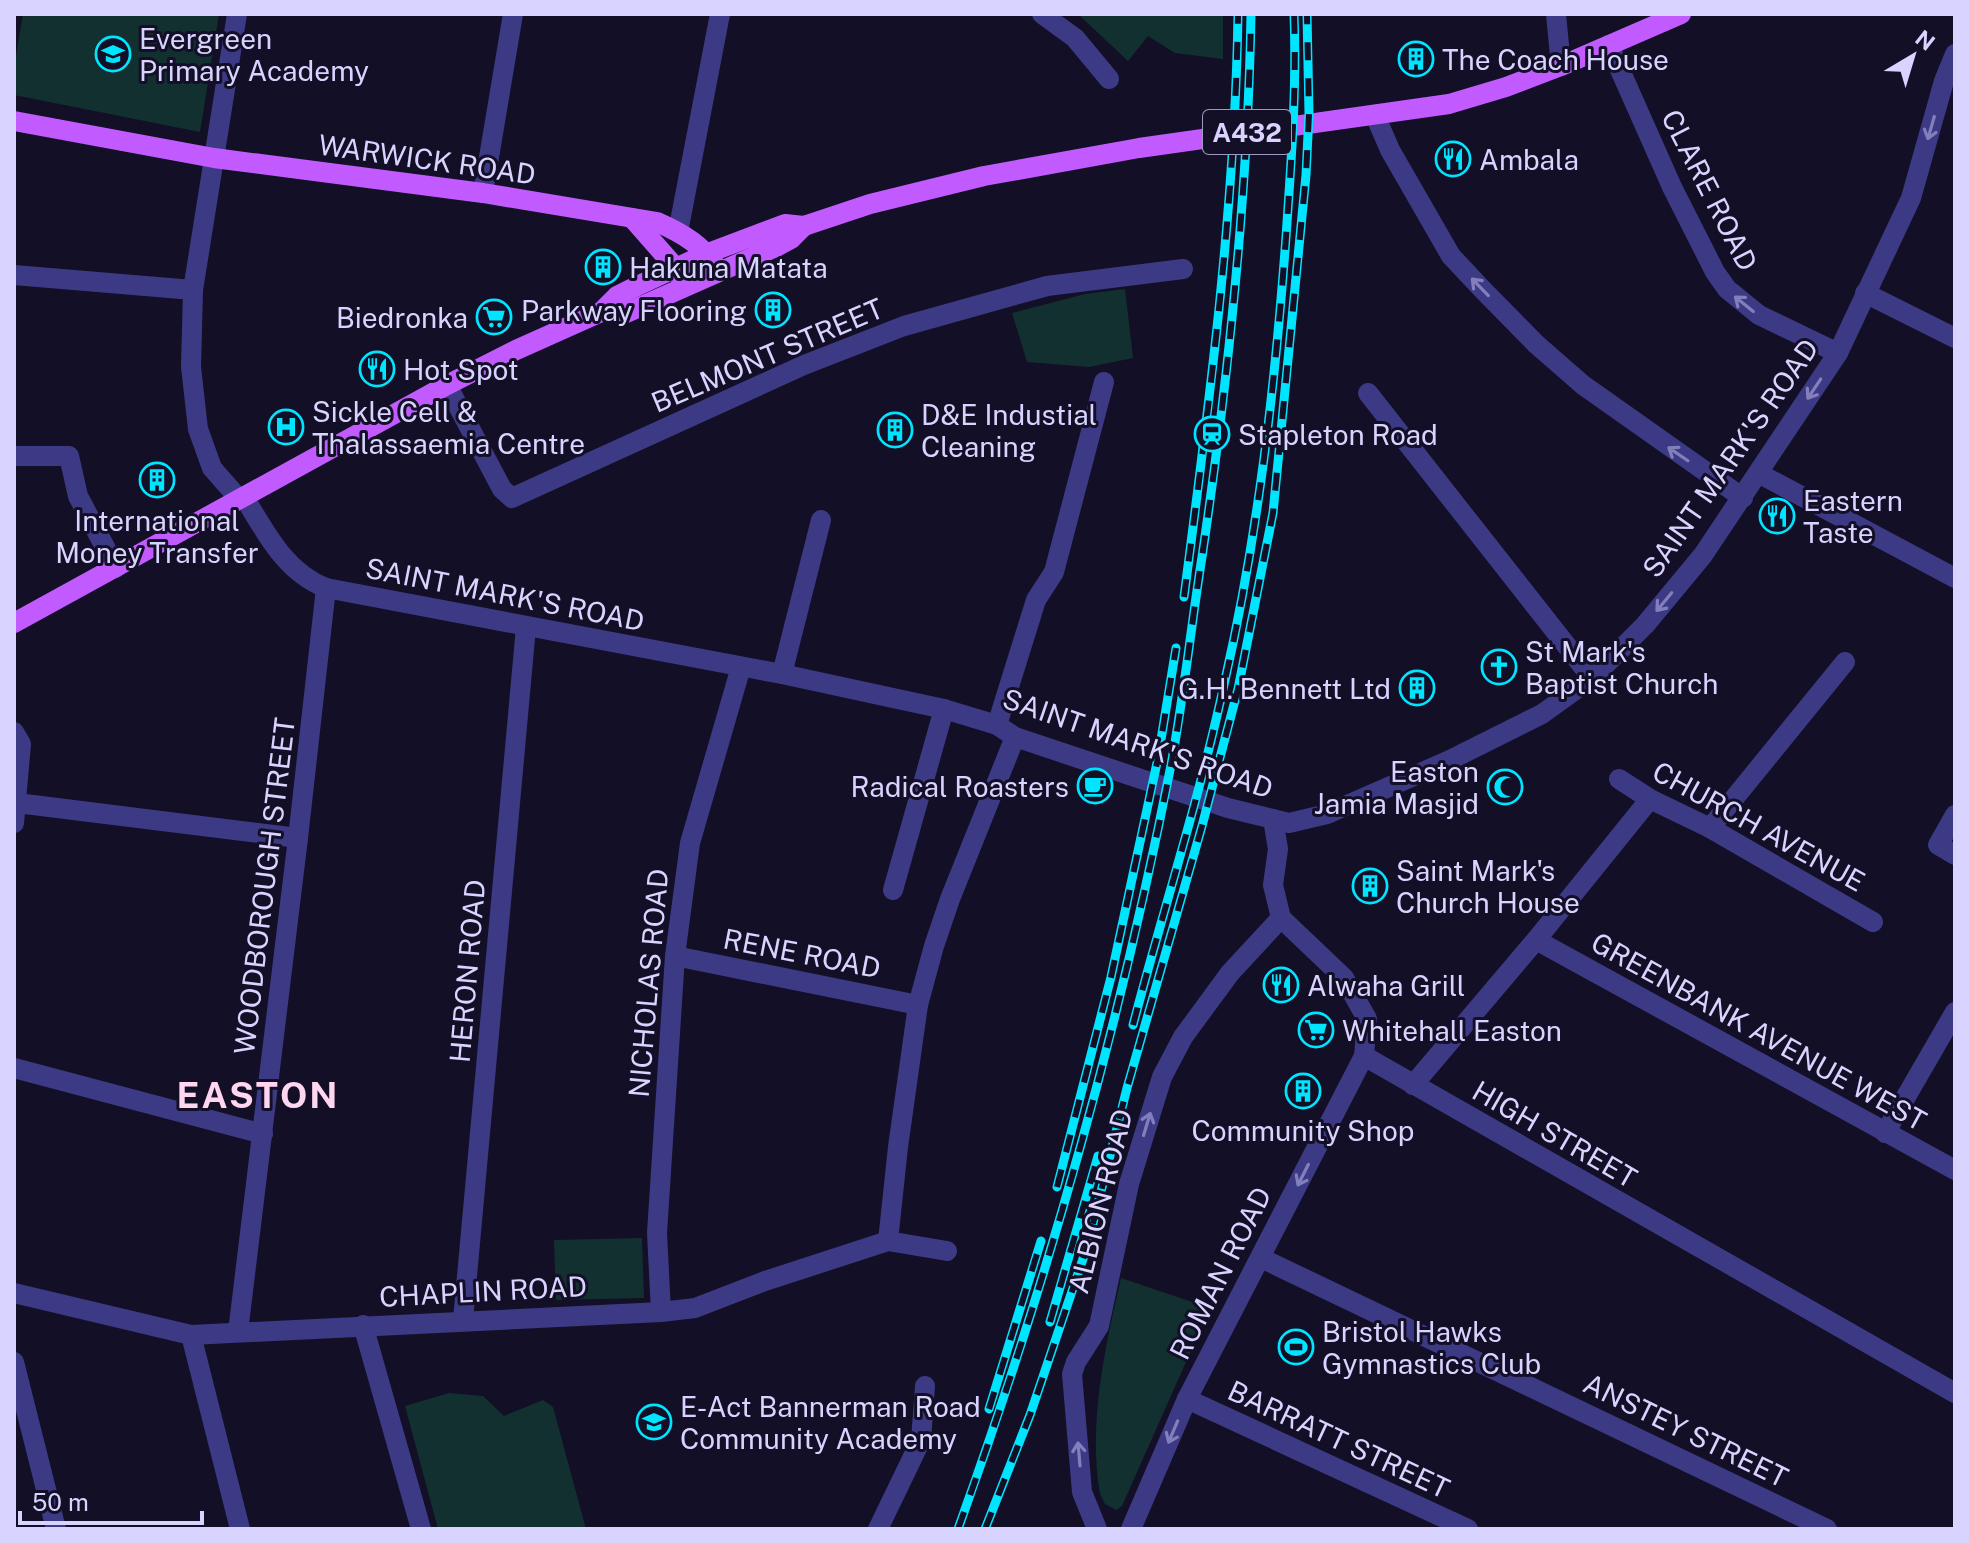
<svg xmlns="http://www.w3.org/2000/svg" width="1969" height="1543" font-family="'Public Sans',sans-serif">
<rect width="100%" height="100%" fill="#130f26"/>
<g fill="#12302f">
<path d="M23 14H219L200 132 14 95V67Z"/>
<path d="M1078 14H1223V59L1175 53 1148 36 1128 61Z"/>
<path d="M1125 289 1133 358 1089 367 1027 362 1012 313 1085 294Z"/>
<path d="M642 1238 644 1298 556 1300 554 1240Z"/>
<path d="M1121 1278 1210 1308 1122 1506 1116 1510 1105 1504 1100 1494C1088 1422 1105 1348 1121 1278Z"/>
<path d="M449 1393 483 1396 504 1416 543 1400 553 1407 586 1529H438L405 1406Z"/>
</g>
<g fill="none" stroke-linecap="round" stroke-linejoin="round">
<g stroke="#3d3a85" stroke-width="20">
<path d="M237 14 193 290 191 367 198 429 212 468 240 500"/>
<path d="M1042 14 1075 38 1109 79"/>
<path d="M1556 14 1561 66"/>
<path d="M1609 45 1672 187 1715 272 1727 289 1759 315 1838 353"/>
<path d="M1375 115 1390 150 1451 256 1482 289 1536 344 1583 385 1743 498"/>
<path d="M483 193 513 14"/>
<path d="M678 232 720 14"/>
<path d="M14 275 193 290"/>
<path d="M1865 293 1955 338"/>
<path d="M447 385 502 489 512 498 804 365 904 326 1047 286 1183 269"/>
<path d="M1368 393 1592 678"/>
<path d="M14 456H69L78 496 116 568"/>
<path d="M1758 473 1955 578"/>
<path d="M244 497C266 533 285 572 326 588L782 674 944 709 997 725 1015 737 1228 808 1289 823 1327 814 1450 760 1542 714 1592 678 1645 625 1703 555 1838 353 1911 198 1944 81 1955 54"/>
<path d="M782 674 821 520"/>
<path d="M997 725 1036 600 1054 572 1104 382"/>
<path d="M14 732 21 744 14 823"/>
<path d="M1619 779 1650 799 1710 828 1873 922"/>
<path d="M17 803 298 838"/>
<path d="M1955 815 1938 845 1955 855"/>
<path d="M1273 819 1278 849 1273 885 1281 918 1344 978 1367 1019 1364 1056 1955 1393"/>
<path d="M1710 828 1845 662"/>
<path d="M893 890 944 709"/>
<path d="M1536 940 1955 1170"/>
<path d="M675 956 918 1005"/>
<path d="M14 1068 263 1134"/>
<path d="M1413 1085 1536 940 1650 799"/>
<path d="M1885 1133 1955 1012"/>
<path d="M888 1241 898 1147 918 1005 934 946 950 899 1015 737"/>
<path d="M1261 1258 1827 1529"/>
<path d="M14 1293 191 1335 661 1312 695 1308 765 1281 888 1241 947 1251"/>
<path d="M661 1312 657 1233 675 956 690 843 741 667"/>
<path d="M463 1320 526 627"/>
<path d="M363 1325 421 1529"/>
<path d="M238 1332 298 838 326 588"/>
<path d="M191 1335 240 1529"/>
<path d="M14 1362 56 1529"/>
<path d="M1187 1399 1468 1529"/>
<path d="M878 1529 921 1440 925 1386"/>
<path d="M1097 1529 1082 1492 1072 1374 1076 1362 1099 1326 1129 1184 1162 1077 1183 1037 1230 973 1281 918"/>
<path d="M1131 1529 1187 1399 1364 1056"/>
</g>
<g stroke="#c25bff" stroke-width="20">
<path d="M14 121 214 158 483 193 657 222C684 234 704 246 719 271"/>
<path d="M632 218 676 268 680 277"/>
<path d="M601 312 626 313 778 246 791 239 804 226"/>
<path d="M14 623 447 385 516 350 601 312 617 296 637 286 708 253 785 224 804 226 870 204 984 176 1139 148 1449 104 1506 87 1561 66 1681 14"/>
</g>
<g stroke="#00e5ff" stroke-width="9">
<g id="rail">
<path d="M1184 597C1209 404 1235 209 1238 14"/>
<path d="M1133 1025C1163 910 1200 797 1225 680 1258 535 1275 386 1286 237 1291 164 1297 88 1294 14"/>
<path d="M1057 1187 1111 977 1158 758 1176 648"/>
<path d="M1050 1322 1098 1156"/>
<path d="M989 1409 1041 1241"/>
<path d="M958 1529C1048 1280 1120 1025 1171 765 1184 696 1191 626 1202 557 1228 380 1248 193 1251 14"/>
<path d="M985 1529 1030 1415 1087 1247 1127 1088 1202 826 1238 689 1273 513 1306 175 1309 114 1307 14"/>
</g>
</g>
<use href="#rail" stroke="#130f26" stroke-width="6" stroke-dasharray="18" stroke-linecap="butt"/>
</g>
<defs><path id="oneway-shaft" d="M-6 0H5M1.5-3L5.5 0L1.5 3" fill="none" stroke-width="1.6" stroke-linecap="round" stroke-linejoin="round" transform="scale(2)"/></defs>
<g stroke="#837fbc">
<use href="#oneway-shaft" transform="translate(1931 128) rotate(106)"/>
<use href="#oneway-shaft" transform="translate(1480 287) rotate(-134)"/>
<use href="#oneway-shaft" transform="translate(1744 304) rotate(-141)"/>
<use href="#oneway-shaft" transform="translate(1814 389) rotate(124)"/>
<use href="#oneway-shaft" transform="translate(1678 454) rotate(-146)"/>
<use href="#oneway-shaft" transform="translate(1664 602) rotate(130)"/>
<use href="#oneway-shaft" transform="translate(1147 1124) rotate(-73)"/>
<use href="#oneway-shaft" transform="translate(1303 1175) rotate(117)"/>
<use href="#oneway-shaft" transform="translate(1173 1432) rotate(113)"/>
<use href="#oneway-shaft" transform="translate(1079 1454) rotate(-95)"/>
</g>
<defs>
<g id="school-ring" transform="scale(1.8)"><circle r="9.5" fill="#130f26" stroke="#00e5ff" stroke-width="1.5"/><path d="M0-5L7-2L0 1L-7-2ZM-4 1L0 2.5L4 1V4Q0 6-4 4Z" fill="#00e5ff"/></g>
<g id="building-ring" transform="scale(1.8)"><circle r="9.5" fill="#130f26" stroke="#00e5ff" stroke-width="1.5"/><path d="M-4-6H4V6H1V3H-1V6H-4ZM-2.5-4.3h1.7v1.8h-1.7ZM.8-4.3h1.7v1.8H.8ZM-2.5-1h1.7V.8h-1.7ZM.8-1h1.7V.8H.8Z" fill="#00e5ff"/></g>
<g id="restaurant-ring" transform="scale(1.8)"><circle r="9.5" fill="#130f26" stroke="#00e5ff" stroke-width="1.5"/><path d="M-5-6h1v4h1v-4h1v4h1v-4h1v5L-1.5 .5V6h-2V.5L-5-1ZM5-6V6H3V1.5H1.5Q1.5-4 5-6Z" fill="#00e5ff"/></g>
<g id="supermarket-ring" transform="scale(1.8)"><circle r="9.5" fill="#130f26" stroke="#00e5ff" stroke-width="1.5"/><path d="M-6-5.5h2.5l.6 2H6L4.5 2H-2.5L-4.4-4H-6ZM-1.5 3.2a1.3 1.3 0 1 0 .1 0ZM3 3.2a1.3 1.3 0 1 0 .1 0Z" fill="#00e5ff"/></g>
<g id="hospital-ring" transform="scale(1.8)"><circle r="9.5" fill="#130f26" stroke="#00e5ff" stroke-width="1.5"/><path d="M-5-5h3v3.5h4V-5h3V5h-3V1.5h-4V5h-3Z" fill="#00e5ff"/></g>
<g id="station-ring" transform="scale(1.8)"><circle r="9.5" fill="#130f26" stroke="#00e5ff" stroke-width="1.5"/><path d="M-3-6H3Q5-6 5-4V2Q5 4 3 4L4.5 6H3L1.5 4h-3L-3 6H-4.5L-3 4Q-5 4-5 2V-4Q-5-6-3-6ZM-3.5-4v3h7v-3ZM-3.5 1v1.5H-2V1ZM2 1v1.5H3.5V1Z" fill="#00e5ff"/></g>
<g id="church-ring" transform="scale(1.8)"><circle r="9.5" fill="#130f26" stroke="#00e5ff" stroke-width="1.5"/><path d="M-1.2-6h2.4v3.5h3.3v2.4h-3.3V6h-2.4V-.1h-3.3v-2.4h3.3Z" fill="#00e5ff"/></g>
<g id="cafe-ring" transform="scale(1.8)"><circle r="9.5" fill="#130f26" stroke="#00e5ff" stroke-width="1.5"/><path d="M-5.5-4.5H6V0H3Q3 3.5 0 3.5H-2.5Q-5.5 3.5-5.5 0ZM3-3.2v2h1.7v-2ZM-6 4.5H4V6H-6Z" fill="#00e5ff"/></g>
<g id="mosque-ring" transform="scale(1.8)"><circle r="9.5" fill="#130f26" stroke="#00e5ff" stroke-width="1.5"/><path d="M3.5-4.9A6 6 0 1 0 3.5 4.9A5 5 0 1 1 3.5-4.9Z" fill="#00e5ff"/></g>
<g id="stadium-ring" transform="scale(1.8)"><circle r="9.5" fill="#130f26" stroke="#00e5ff" stroke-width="1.5"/><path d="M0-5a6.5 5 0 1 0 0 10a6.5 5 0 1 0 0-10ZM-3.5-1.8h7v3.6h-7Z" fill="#00e5ff"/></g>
</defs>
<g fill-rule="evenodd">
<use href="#school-ring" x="113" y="54"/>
<use href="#building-ring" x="1416" y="59"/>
<use href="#restaurant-ring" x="1453" y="159"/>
<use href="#building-ring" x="603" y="267"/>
<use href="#building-ring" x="773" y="310"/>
<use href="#supermarket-ring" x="494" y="317"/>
<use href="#restaurant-ring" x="377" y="369"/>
<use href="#hospital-ring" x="286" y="427"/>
<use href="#building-ring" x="895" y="430"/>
<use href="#station-ring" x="1212" y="434"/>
<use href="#building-ring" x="157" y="480"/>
<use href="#restaurant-ring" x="1777" y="516"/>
<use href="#church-ring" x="1499" y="667"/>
<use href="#building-ring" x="1417" y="688"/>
<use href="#cafe-ring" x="1095" y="786"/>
<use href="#mosque-ring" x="1505" y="787"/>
<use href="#building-ring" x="1370" y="886"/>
<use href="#restaurant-ring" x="1281" y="985"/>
<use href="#supermarket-ring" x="1316" y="1030"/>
<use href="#building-ring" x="1303" y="1091"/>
<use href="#stadium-ring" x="1296" y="1347"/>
<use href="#school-ring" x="654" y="1422"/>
</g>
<g text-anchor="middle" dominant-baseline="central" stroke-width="6" stroke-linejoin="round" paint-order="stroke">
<rect fill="#130f26" stroke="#9e99be" stroke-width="2" x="1203" y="110" width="88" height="44" rx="6"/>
<g font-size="26" font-weight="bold" fill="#d9d4ff">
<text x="1247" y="132">A432</text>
</g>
<g font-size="28" fill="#d9d4ff" stroke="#130f26" text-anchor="start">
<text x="139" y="38">Evergreen<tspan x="139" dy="32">Primary Academy</tspan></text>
<text x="1442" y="59">The Coach House</text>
<text x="1479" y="159">Ambala</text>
<text x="629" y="267">Hakuna Matata</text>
<text x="747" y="310" text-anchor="end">Parkway Flooring</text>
<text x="468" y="317" text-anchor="end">Biedronka</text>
<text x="403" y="369">Hot Spot</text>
<text x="312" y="411">Sickle Cell &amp;<tspan x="312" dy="32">Thalassaemia Centre</tspan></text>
<text x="921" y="414">D&amp;E Industial<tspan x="921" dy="32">Cleaning</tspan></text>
<text x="1238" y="434">Stapleton Road</text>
<text x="1803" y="500">Eastern<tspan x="1803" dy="32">Taste</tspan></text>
<text x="157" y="520" text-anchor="middle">International<tspan x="157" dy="32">Money Transfer</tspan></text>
<text x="1525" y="651">St Mark's<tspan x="1525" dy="32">Baptist Church</tspan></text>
<text x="1391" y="688" text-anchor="end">G.H. Bennett Ltd</text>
<text x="1479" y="771" text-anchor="end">Easton<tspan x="1479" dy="32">Jamia Masjid</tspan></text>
<text x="1069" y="786" text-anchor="end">Radical Roasters</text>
<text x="1396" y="870">Saint Mark's<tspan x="1396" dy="32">Church House</tspan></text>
<text x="1307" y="985">Alwaha Grill</text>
<text x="1342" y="1030">Whitehall Easton</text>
<text x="1303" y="1130" text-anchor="middle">Community Shop</text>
<text x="1322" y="1331">Bristol Hawks<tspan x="1322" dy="32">Gymnastics Club</tspan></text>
<text x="680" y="1406">E-Act Bannerman Road<tspan x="680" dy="32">Community Academy</tspan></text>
</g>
<g font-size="28" fill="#d9d4ff" stroke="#130f26">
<text transform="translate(427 159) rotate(8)">WARWICK ROAD</text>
<text transform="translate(1710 190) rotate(63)">CLARE ROAD</text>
<text transform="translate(767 355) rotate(-23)">BELMONT STREET</text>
<text transform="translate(1730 458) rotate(-55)">SAINT MARK'S ROAD</text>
<text transform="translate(505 594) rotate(11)">SAINT MARK'S ROAD</text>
<text transform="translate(1138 743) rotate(19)">SAINT MARK'S ROAD</text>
<text transform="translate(1759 826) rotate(29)">CHURCH AVENUE</text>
<text transform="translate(264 886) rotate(-83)">WOODBOROUGH STREET</text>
<text transform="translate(802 953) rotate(11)">RENE ROAD</text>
<text transform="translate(467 971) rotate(-85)">HERON ROAD</text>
<text transform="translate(648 983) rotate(-85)">NICHOLAS ROAD</text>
<text transform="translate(1759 1031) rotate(29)">GREENBANK AVENUE WEST</text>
<text transform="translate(1555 1134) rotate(30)">HIGH STREET</text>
<text transform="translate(1100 1201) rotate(-76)">ALBION ROAD</text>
<text transform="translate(1220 1273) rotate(-63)">ROMAN ROAD</text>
<text transform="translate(483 1291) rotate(-3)">CHAPLIN ROAD</text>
<text transform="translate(1686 1430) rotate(26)">ANSTEY STREET</text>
<text transform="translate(1339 1439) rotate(25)">BARRATT STREET</text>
</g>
<g font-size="36" font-weight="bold" letter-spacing="2" fill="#ffd6f0" stroke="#130f26">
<text x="258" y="1095">EASTON</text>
</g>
</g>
<rect width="1969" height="1543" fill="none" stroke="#d9d4ff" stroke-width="32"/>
<g transform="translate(1913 56) rotate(38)" stroke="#130f26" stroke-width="6" paint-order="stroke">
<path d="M0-6L14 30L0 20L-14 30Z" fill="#d9d4ff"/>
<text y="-12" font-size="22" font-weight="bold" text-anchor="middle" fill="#d9d4ff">N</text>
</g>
<path d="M20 1511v12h182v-12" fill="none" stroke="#d9d4ff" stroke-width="4"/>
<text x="32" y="1511" font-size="24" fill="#d9d4ff" stroke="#130f26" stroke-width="6" paint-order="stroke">50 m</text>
</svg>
